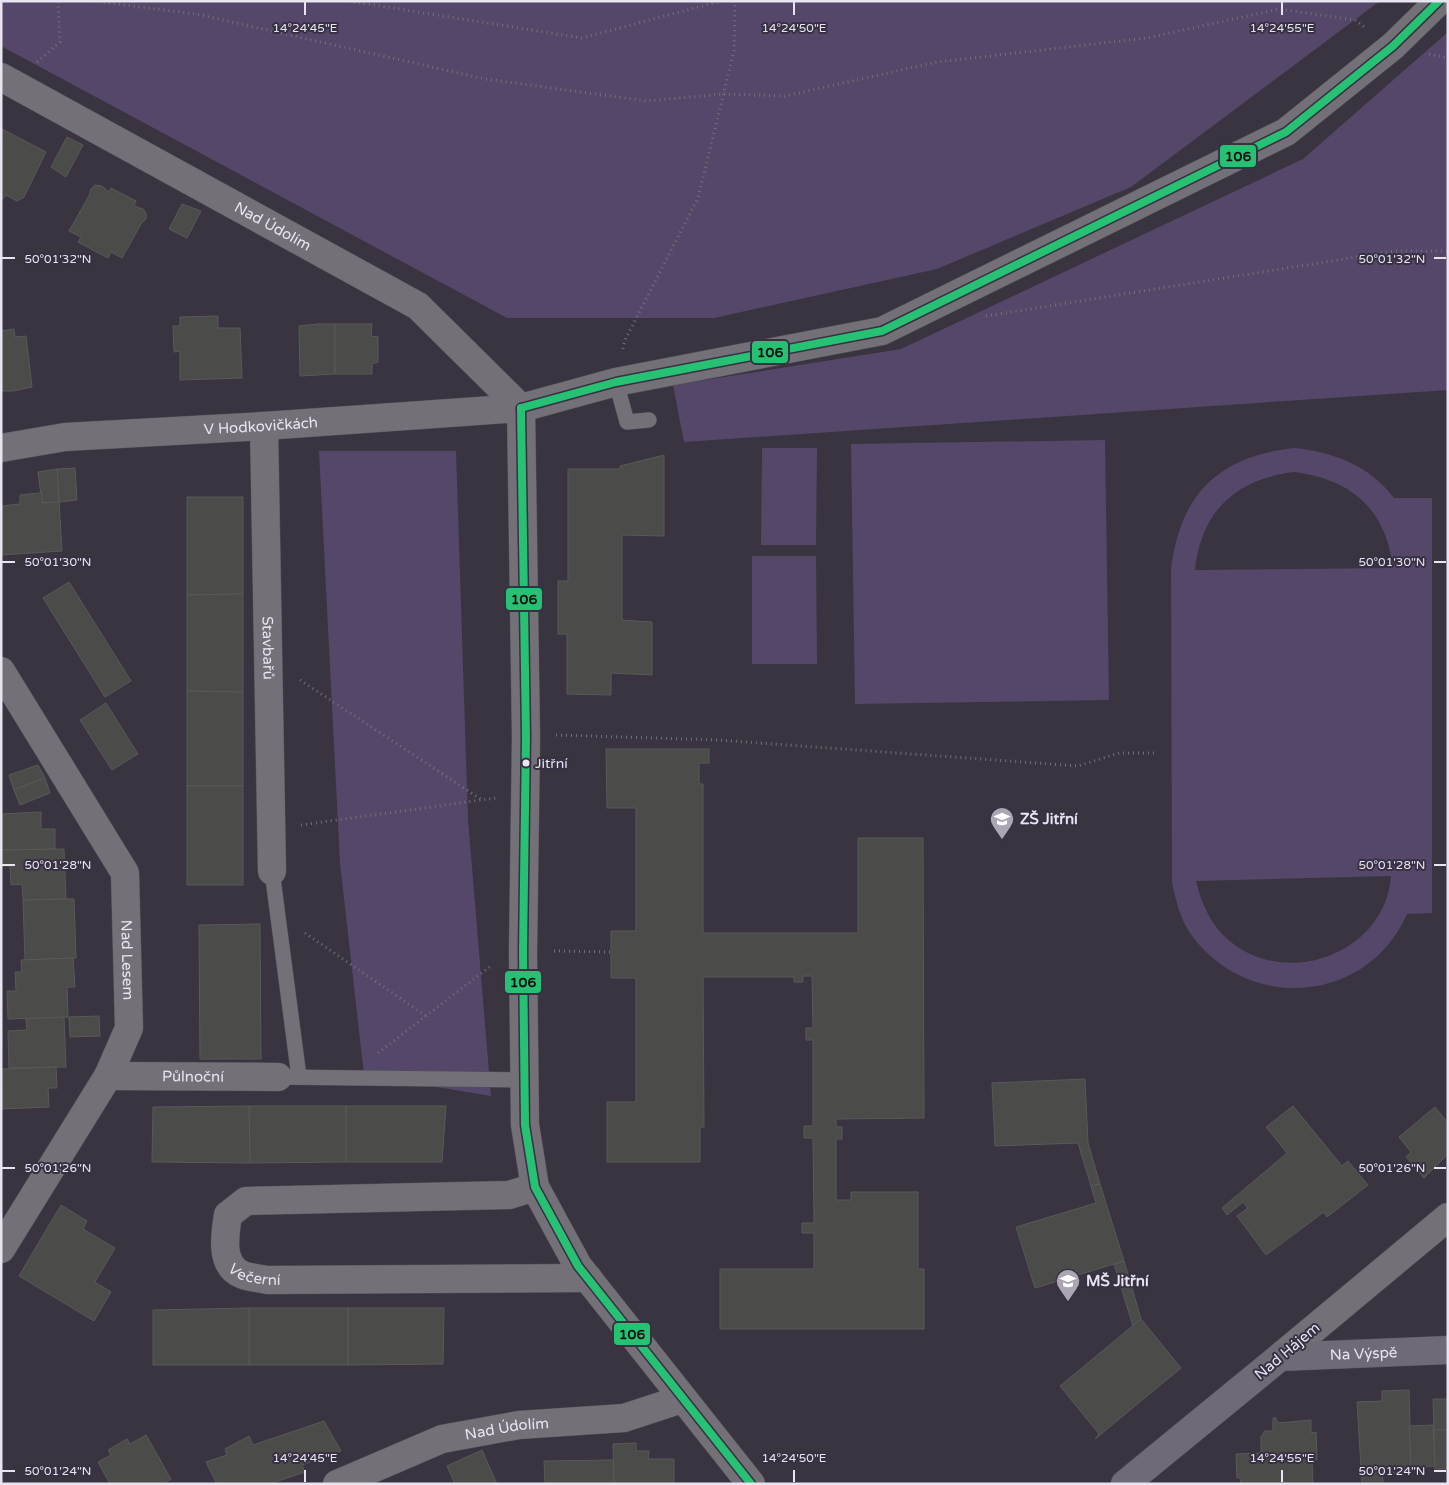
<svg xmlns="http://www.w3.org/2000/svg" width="1449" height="1485" font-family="'Varela Round',sans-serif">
<rect width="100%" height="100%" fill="#39343f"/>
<g fill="#554769" fill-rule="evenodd">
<path d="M1 1H1380L1131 187 937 269 714 318H507L1 46Z"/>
<path d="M1448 32V390L684 442 673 385 901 349 1303 159Z"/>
<path d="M1105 440 1109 700 855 704 851 444Z"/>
<path d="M762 448H817L816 545H761Z"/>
<path d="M1294 448C1333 452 1369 465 1394 498H1432V913L1407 914C1367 1005 1246 1013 1190 933 1180 918 1176 901 1172 883L1171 569C1180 494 1219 456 1294 448ZM1294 472C1351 479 1386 509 1393 568L1195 570C1201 511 1236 479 1294 472ZM1391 876C1385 956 1280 992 1223 935 1208 919 1201 901 1196 881Z"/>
<path d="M319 451H456L468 819 491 1096 364 1075 340 863Z"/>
<path d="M752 556H816L817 664H752Z"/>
</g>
<g fill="#4b4b49" stroke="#5a595a">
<path d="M2 129 46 152 24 197 17 201 6 195 1 201Z"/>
<path d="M67 137 83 145 66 177 51 167Z"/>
<path d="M95 185 102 186 109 192 111 188 136 201 134 206 143 209 146 213V219L141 224 122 258 111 252 108 258 78 242 81 237 69 231 89 196 91 189Z"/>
<path d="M182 204 201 211 187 238 169 229Z"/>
<path d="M218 316V328H240L242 378 180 380V351L174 352 173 326H180V317Z"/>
<path d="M318 324H335V374L300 376 299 326Z"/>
<path d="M335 324H372L371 336 378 337V362L372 364V374H335Z"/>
<path d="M14 329 15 337 26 336 32 387 13 391H1V331Z"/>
<path d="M664 455V536L622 535V620L652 622V675L611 673V695L567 694V634H558V581H568V469H620V466Z"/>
<path d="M75 468 77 500 59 502 57 469Z"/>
<path d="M57 469 59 502 42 503 38 472Z"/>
<path d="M39 493H42V503L59 502 62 551 1 555V506L20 504V495Z"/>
<path d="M187 497H243V594L187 595Z"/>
<path d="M69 582 131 681 105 697 43 598Z"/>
<path d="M243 594V692L187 691V595Z"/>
<path d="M187 691 243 692V786H187Z"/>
<path d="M106 703 138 754 112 770 80 720Z"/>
<path d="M606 749H709V763H699V784H703V933H858V838H923L924 1118 836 1119V1127H842V1139H836V1200H851V1192H918V1269H924V1329H720V1269H814V1233H802V1223H814L813 1138H804V1126H813V1040H806V1028H813L812 976H803V982H794V977H703L704 1127H700V1162H607V1102H636V978H611V931H636V808H607Z"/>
<path d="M38 765 45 778 14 790 9 775Z"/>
<path d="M45 778 50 793 20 805 14 790Z"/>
<rect x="187" y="786" width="56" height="99"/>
<path d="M41 812V829H55V849L1 850V814Z"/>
<path d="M64 849 66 899 23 900 22 884 11 885 10 866H1V850Z"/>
<path d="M66 899H74L76 958 25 960 23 900Z"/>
<path d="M260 924 261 1059H200L199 925Z"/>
<path d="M73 958 75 987H67L68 1017 8 1019 7 991H16L15 972H22L21 960Z"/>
<path d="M99 1016 100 1036 70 1037 69 1017Z"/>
<path d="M64 1017 66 1067 9 1068 8 1031 27 1030 26 1019Z"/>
<path d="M56 1067 57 1088H48L49 1107 2 1109 1 1069Z"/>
<path d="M1085 1079 1088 1143 1100 1184 1091 1186 1078 1143 995 1146 992 1083Z"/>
<path d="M249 1106H346V1162L250 1163Z"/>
<path d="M249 1106 250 1163 152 1162 153 1107Z"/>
<path d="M346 1106H446L442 1162H346Z"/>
<path d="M1293 1106 1342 1166 1348 1161 1368 1185 1327 1217 1324 1212 1266 1255 1237 1216 1248 1208 1243 1202 1227 1215 1222 1208 1287 1153 1266 1127Z"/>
<path d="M1435 1107 1448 1123V1154L1424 1178 1406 1157 1411 1152 1399 1137Z"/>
<path d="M1100 1184 1124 1261 1035 1288 1016 1227 1096 1203 1091 1186Z"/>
<path d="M61 1205 87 1221 83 1229 115 1248 95 1282 111 1292 94 1321 19 1276Z"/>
<path d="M1124 1261 1141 1319 1133 1326 1114 1264Z"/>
<rect x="249" y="1308" width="99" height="57"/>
<path d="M249 1308V1365H153V1310Z"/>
<path d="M348 1308H444L443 1364 348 1365Z"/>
<path d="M1141 1319 1181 1368 1095 1439 1099 1434 1060 1386Z"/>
<path d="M1409 1390 1411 1467 1398 1475 1382 1468 1383 1484H1362L1357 1402 1382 1401V1391Z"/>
<path d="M1433 1399H1448V1430H1434Z"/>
<path d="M1275 1417 1278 1423 1311 1420V1433L1316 1432 1317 1460H1312L1313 1484H1241L1240 1478H1237L1236 1454 1261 1453V1437L1265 1431H1273V1418Z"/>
<path d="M324 1421 341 1451 302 1465 305 1472 269 1484H217L206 1462 227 1455 225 1449 249 1436 253 1445Z"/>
<path d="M1433 1425 1435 1466 1411 1467 1409 1426Z"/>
<path d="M1434 1430H1448V1469H1435Z"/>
<path d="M146 1435 171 1479 163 1484H110L98 1462 111 1455 108 1450 127 1439 130 1444Z"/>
<path d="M636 1443V1451H649L648 1459H674V1484H614L613 1444Z"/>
<path d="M482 1450 497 1484H455L447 1466Z"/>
<path d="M613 1460 614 1484H545L544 1461Z"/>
</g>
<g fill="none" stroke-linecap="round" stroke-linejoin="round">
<g stroke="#55515a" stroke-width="16">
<g id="lane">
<path d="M616 382 627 422 649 420"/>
<path d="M272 871 299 1077"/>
<path d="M278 1077 525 1080"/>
</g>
</g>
<g stroke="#55515a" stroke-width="29">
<g id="street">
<path id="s1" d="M1 77 418 306 521 408"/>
<path d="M521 408 526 737 523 952 525 1125 535 1187 578 1266 751 1484"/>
<path id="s2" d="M264 426 272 871"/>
<path id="s3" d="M1 448 65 437 264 426 521 408 616 382 882 331 1286 132 1393 46 1439 1"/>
<path id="s4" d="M1 671 125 873 129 1028 108 1076 1 1249"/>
<path id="s5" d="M108 1076 278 1077"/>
<path id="s6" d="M535 1187 509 1195 246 1201 228 1215C225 1234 219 1266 243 1275 250 1278 259 1278 267 1280L588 1278"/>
<path d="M1280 1357 1448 1217"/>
<path id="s7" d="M337 1484 442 1439 519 1425 624 1418 682 1399"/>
</g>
</g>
<g stroke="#55515a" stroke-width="29">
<g id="secondary">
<path id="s8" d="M1125 1484 1280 1357 1448 1350"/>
</g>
</g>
<g stroke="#747079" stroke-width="3" stroke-dasharray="1 4" stroke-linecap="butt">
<path d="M94 1 196 14 485 79 647 101 723 94 785 96 937 62 1147 38 1279 9 1355 20 1367 29"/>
<path d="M349 1 582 38 721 1"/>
<path d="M1429 54 1448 58"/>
<path d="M37 62 60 42 58 1"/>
<path d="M986 316 1394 251H1448"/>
<path d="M623 349 625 340 698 198 734 51 735 1"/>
<path d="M300 680 482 800"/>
<path d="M556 735 718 740 1078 766 1119 753H1156"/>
<path d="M301 825 496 798"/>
<path d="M305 933 426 1016"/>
<path d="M554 951 610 952"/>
<path d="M378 1053 492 965"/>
</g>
<use href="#lane" stroke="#737078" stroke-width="15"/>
<use href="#street" stroke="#737078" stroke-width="28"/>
<use href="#secondary" stroke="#6f6a75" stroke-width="28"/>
<g stroke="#383043" stroke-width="11">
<g id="bus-1">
<path d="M521 408 526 737 523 952 525 1125 535 1187 578 1266 751 1484"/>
<path d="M521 408 616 382 882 331 1286 132 1393 46 1439 1"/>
</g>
</g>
<use href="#bus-1" stroke="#26c172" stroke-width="8"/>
</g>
<path fill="none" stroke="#e8e4f0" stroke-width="2" d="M305 2V15M794 2V15M1282 2V15M2 258H15M1434 258H1446M2 562H15M1434 562H1446M2 865H15M1434 865H1446M2 1168H15M1434 1168H1446M305 1470V1482M794 1470V1482M1282 1470V1482M2 1471H15M1434 1471H1446"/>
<defs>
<g id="school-pin" transform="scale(1.25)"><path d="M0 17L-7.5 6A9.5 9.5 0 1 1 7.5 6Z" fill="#aba6b2" stroke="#383043"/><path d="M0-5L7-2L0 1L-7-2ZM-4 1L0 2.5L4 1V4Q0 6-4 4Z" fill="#fff"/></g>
</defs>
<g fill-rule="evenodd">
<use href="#school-pin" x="1002" y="819"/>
<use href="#school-pin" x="1068" y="1281"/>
</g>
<circle fill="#e8e4f0" stroke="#383043" stroke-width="2" cx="526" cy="763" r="4.5"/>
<g text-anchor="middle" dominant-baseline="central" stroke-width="4" stroke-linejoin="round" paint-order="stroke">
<g font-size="14" fill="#e8e4f0" stroke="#383043" text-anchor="start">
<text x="535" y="763">Jitřní</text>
</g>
<g font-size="15" fill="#e8e4f0" stroke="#383043">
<text stroke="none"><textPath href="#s1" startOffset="310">Nad Údolím</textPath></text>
<text stroke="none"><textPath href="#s3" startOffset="261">V Hodkovičkách</textPath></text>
<text stroke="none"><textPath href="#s2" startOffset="222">Stavbařů</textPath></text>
<text stroke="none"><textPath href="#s4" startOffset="324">Nad Lesem</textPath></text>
<text stroke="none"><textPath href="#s5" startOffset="85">Půlnoční</textPath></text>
<text stroke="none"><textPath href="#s6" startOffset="392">Večerní</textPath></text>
<text transform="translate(1287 1351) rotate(-40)">Nad Hájem</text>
<text stroke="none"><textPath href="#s8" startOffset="284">Na Výspě</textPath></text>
<text stroke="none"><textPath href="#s7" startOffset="180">Nad Údolím</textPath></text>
</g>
<g font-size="15" font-weight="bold" fill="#e8e4f0" stroke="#383043" text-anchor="start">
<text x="1020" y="819">ZŠ Jitřní</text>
<text x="1086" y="1281">MŠ Jitřní</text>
</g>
</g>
<g font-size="12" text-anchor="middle" fill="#e8e4f0" stroke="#383043" stroke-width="4" stroke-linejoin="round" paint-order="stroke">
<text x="305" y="32">14°24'45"E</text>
<text x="794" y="32">14°24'50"E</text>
<text x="1282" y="32">14°24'55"E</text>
<text x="58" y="263">50°01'32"N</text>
<text x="1392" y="263">50°01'32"N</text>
<text x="58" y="566">50°01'30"N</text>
<text x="1392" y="566">50°01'30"N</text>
<text x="58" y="869">50°01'28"N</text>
<text x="1392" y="869">50°01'28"N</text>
<text x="58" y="1172">50°01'26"N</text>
<text x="1392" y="1172">50°01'26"N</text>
<text x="305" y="1462">14°24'45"E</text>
<text x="794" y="1462">14°24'50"E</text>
<text x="1282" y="1462">14°24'55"E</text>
<text x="58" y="1475">50°01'24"N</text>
<text x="1392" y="1475">50°01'24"N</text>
</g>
<g stroke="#383043" stroke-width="2">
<rect x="1219" y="144" width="38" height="24" rx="5" fill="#26c172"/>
<rect x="751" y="340" width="38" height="24" rx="5" fill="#26c172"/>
<rect x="505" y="587" width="38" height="24" rx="5" fill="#26c172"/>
<rect x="504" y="970" width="38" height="24" rx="5" fill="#26c172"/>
<rect x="613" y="1322" width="38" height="24" rx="5" fill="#26c172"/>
</g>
<g font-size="14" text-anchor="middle" font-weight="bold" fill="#111">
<text x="1238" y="161">106</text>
<text x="770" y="357">106</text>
<text x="524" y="604">106</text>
<text x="523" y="987">106</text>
<text x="632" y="1339">106</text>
</g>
<rect width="1449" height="1485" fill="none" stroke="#e8e4f0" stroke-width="5"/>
</svg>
